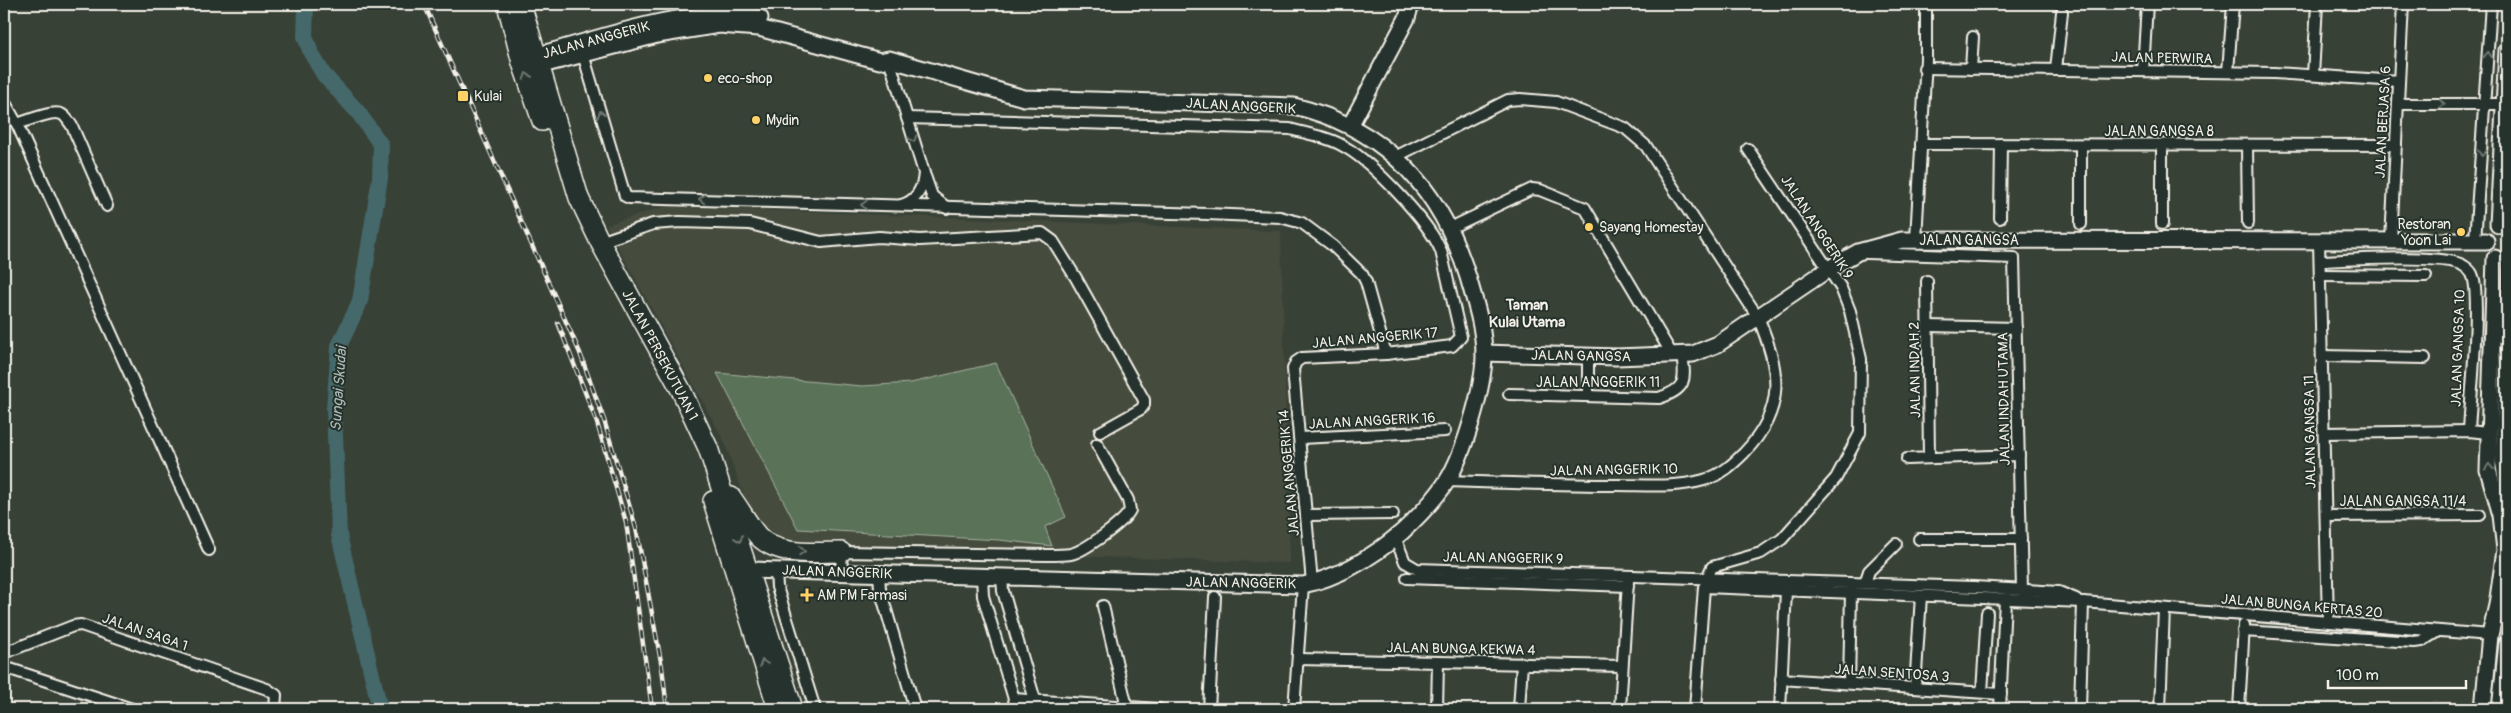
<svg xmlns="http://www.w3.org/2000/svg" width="2511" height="713" font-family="Pangolin,sans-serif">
<rect width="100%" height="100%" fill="#384136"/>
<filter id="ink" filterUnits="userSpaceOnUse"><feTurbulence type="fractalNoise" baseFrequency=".02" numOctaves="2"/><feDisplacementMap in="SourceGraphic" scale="10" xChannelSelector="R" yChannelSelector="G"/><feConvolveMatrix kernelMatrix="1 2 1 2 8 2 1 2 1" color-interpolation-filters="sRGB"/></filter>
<g filter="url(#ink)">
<g fill="#454b3d">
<path d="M666 206 1281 231 1290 563 785 547 755 526 724 441 606 225Z"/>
<path d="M2433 700 2457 702 2456 709H2422Z"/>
</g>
<path fill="#5a7359" stroke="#a7b2a0" d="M996 363 1066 517 1045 527 1052 546 999 540 798 529 717 373 862 386 911 383Z"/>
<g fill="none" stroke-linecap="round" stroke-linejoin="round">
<path stroke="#44686a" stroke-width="16" d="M306 4 305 36 311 53 324 75 358 112 381 145 380 178 360 301 339 346 334 409 339 535 380 709"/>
<g stroke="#f4f1e8" stroke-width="14">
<g id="street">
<path d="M583 54 625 196 629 198 1207 214 1280 217 1302 223 1333 246 1362 274 1366 282 1386 354"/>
<path d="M889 59 924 173C923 188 917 201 901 205"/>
<path d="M1924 68 2274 73 2399 81"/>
<path d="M1971 69 1973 37"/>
<path d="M2056 70 2062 12"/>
<path d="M2143 71 2147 4"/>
<path d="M2228 72 2233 4"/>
<path d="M2313 75 2317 4"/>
<path d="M4 101 17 124C26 121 53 110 61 114 65 115 69 122 72 126L107 206"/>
<path d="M2398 104H2504"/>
<path d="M907 118 1290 129C1308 134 1329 137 1345 147 1373 163 1429 222 1441 251L1461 337 1452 346 1386 354 1302 358 1296 362 1293 369 1312 583"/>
<path d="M17 124 209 550"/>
<path d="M1921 144 2396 145"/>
<path d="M2081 145V224"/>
<path d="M2162 145V224"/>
<path d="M2247 145 2248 223"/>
<path d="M1395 157 1508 100 1520 99 1556 102 1625 128 1646 146 1758 317C1780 370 1787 408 1744 453 1732 465 1721 475 1704 480 1676 488 1646 485 1618 485 1561 485 1504 483 1447 481"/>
<path d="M925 176 932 196 947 208"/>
<path d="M2000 218 2001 144"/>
<path d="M1450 228 1532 189 1540 190 1585 208 1673 356"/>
<path d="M1916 239 1926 59V4"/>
<path d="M2319 241 2328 622"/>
<path d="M2391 241 2403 4"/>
<path d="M2475 241 2491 4"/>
<path d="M600 242 653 224 680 222 750 224 821 242 879 237 920 240 1042 233 1053 241 1076 278 1144 400V405L1141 409 1100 432"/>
<path d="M1867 253 2014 258 2022 590"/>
<path d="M2320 261C2346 260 2446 253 2464 266 2467 268 2471 272 2472 274 2482 294 2470 403 2469 431"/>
<path d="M2320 275 2426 276"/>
<path d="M1927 281 1929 458"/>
<path d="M1928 326 2016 328"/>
<path d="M1588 356V396"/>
<path d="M2322 356 2425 358"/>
<path d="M1509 394 1659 398C1686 389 1686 381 1682 355"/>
<path d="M2324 433 2469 431 2488 433"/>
<path d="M1300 438 1445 431"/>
<path d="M1907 459 2019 455"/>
<path d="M1307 515 1393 514"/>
<path d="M2326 516 2480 515"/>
<path d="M1395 537 1405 562 1417 569 1974 587 2059 592 2076 599"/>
<path d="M1919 539H2021"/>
<path d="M776 571 777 587 815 709"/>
<path d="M842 573 841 552 1047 555C1055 555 1063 555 1071 554 1084 551 1125 522 1130 510L1128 500 1097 444"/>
<path d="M879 574 880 589 915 709"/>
<path d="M982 577 983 596 1017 709"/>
<path d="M1002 578 1003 591 1035 700"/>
<path d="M1407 578 1628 586"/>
<path d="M1707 578 1712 567 1761 553 1782 539 1836 478 1860 433 1861 359 1850 311 1841 288 1748 149"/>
<path d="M1865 583 1869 571 1896 544"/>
<path d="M1103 606 1127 707"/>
<path d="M2243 631 2414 642 2422 641 2438 631"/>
<path d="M4 653 73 626 81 625 267 689 276 695 275 709"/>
<path d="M1299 659 1622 666"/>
<path d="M4 667 132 709"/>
<path d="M1781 679 2001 694"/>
<path d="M1849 683 1851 593"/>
<path d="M1915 688 1921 596"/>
<path d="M1982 692 1987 613"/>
<path d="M1014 699 1159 709"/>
<path d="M1209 709 1215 597"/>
<path d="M1294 709 1303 585"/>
<path d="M1437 709 1438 662"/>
<path d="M1519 709 1522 663"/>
<path d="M1620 709 1628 581"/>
<path d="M1695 709 1704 587 2083 602 2490 635"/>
<path d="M1780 709 1786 591"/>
<path d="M2000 709 2005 599"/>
<path d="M2080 709 2083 602"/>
<path d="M2160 709 2164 609"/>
<path d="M2239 709 2244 625"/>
</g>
</g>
<g stroke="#f4f1e8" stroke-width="19">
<g id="secondary">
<path d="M535 56C607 37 685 5 760 18"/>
<path d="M538 66 657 35 719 25 759 28 880 61 889 59 1024 98 1294 106C1385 128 1441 189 1468 277 1475 302 1484 328 1484 355 1484 387 1464 454 1447 481 1435 500 1418 517 1402 532 1374 556 1340 577 1303 585L749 570"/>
<path d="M1350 126 1407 18 1411 4"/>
<path d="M2498 225 2507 50"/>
<path d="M1484 353 1617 357 1693 354 1718 344 1830 268 1858 252 1902 240 2486 241"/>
<path d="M2507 356 2503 459 2507 485"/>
<path d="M2483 709 2490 635 2497 605 2505 550 2501 515 2488 470 2495 258"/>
<path d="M2500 709 2507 643"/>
</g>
</g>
<g stroke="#f4f1e8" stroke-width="22">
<g id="highway">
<path d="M507 4 522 63 542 121"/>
<path d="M521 4 579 198 600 242 681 390 708 448 793 709"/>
<path d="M731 497C740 509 748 524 758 536 778 557 815 552 841 552"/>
<path d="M713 501 778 709"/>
</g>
</g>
<use href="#street" stroke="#26332d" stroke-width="10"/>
<use href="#secondary" stroke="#26332d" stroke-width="15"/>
<use href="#highway" stroke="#26332d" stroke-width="19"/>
<g stroke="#f4f1e8" stroke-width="4.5">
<g id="rail">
<path d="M424 4 580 353 604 420 636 528 662 667 667 709"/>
<path d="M558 323 597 423 626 522 652 709"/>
</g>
</g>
<use href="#rail" stroke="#26332d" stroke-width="2.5" stroke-dasharray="8" stroke-linecap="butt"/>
</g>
<defs><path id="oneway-chevron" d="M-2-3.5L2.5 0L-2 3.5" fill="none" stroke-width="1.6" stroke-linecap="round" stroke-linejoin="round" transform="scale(1.25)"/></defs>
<g stroke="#6e766e">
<use href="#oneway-chevron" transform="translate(2488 55) rotate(-87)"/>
<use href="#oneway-chevron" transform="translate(527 76) rotate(-109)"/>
<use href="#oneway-chevron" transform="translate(2442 104)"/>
<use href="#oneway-chevron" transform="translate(601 114) rotate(-106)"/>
<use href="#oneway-chevron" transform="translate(913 139) rotate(73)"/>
<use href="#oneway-chevron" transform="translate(2482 153) rotate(94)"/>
<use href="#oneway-chevron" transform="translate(702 199) rotate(-178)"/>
<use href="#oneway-chevron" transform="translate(864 205) rotate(-177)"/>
<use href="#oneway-chevron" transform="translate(2489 467) rotate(-93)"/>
<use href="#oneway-chevron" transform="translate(739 539) rotate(71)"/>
<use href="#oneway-chevron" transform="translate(802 551) rotate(3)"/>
<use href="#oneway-chevron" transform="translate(763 663) rotate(-108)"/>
</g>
</g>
<g fill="#ffd166" stroke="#26332d" stroke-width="2">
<circle cx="708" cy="78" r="5"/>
<rect x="457" y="90" width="12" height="12" rx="2.5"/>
<circle cx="756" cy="120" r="5"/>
<circle cx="1589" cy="227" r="5"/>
<circle cx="2461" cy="232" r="5"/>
<path d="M804.5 587.5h5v5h5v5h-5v5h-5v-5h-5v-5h5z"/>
</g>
<g text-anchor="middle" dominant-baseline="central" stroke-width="4" stroke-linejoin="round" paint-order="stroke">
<g font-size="14" fill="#f4f1e8" stroke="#26332d">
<text transform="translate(596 40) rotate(-15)">JALAN ANGGERIK</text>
<text transform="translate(2162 58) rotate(1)">JALAN PERWIRA</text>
<text transform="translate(1241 106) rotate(3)">JALAN ANGGERIK</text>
<text transform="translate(2383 122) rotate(-87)">JALAN BERJASA 6</text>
<text x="2159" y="131">JALAN GANGSA 8</text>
<text transform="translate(1817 227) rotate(57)">JALAN ANGGERIK 9</text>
<text x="1969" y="240">JALAN GANGSA</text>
<text transform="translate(1375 338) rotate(-5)">JALAN ANGGERIK 17</text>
<text transform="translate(2458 348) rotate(-88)">JALAN GANGSA 10</text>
<text transform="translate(660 355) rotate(62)">JALAN PERSEKUTUAN 1</text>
<text transform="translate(1581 356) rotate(1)">JALAN GANGSA</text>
<text transform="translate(1915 370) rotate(-91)">JALAN INDAH 2</text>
<text x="1598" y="382">JALAN ANGGERIK 11</text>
<text transform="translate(2004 399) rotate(-91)">JALAN INDAH UTAMA</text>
<text transform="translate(1372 421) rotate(-3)">JALAN ANGGERIK 16</text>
<text transform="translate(2310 432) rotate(-91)">JALAN GANGSA 11</text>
<text transform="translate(1614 470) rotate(-1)">JALAN ANGGERIK 10</text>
<text transform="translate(1289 473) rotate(-95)">JALAN ANGGERIK 14</text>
<text x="2403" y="501">JALAN GANGSA 11/4</text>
<text transform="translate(1503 558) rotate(1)">JALAN ANGGERIK 9</text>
<text transform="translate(837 572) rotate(2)">JALAN ANGGERIK</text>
<text transform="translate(1241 583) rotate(1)">JALAN ANGGERIK</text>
<text transform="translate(2302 606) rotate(5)">JALAN BUNGA KERTAS 20</text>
<text transform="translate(145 632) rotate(19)">JALAN SAGA 1</text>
<text transform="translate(1461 649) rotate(1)">JALAN BUNGA KEKWA 4</text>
<text transform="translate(1892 673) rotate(4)">JALAN SENTOSA 3</text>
</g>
<g font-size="14" fill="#f4f1e8" stroke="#26332d" text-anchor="start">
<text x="718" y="78">eco-shop</text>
<text x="474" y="96">Kulai</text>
<text x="766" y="120">Mydin</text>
<text x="2451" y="224" text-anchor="end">Restoran<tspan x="2451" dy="16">Yoon Lai</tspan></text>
<text x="1599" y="227">Sayang Homestay</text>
<text x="817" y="595">AM PM Farmasi</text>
</g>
<g font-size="15" font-weight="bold" fill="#f4f1e8" stroke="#26332d">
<text x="1527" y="305">Taman<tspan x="1527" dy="17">Kulai Utama</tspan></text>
</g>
<g font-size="15" font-style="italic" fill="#aebab6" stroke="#26332d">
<text transform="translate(339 389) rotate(-86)">Sungai Skudai</text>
</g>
</g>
<rect width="2511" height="713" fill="none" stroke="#26332d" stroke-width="20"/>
<rect x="10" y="10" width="2491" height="693" fill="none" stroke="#f4f1e8" stroke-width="2" filter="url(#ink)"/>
<path d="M2328 680v8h138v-8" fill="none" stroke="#f4f1e8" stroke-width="2.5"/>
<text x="2336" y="680" font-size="15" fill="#f4f1e8" stroke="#26332d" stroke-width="4" paint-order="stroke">100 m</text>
</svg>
